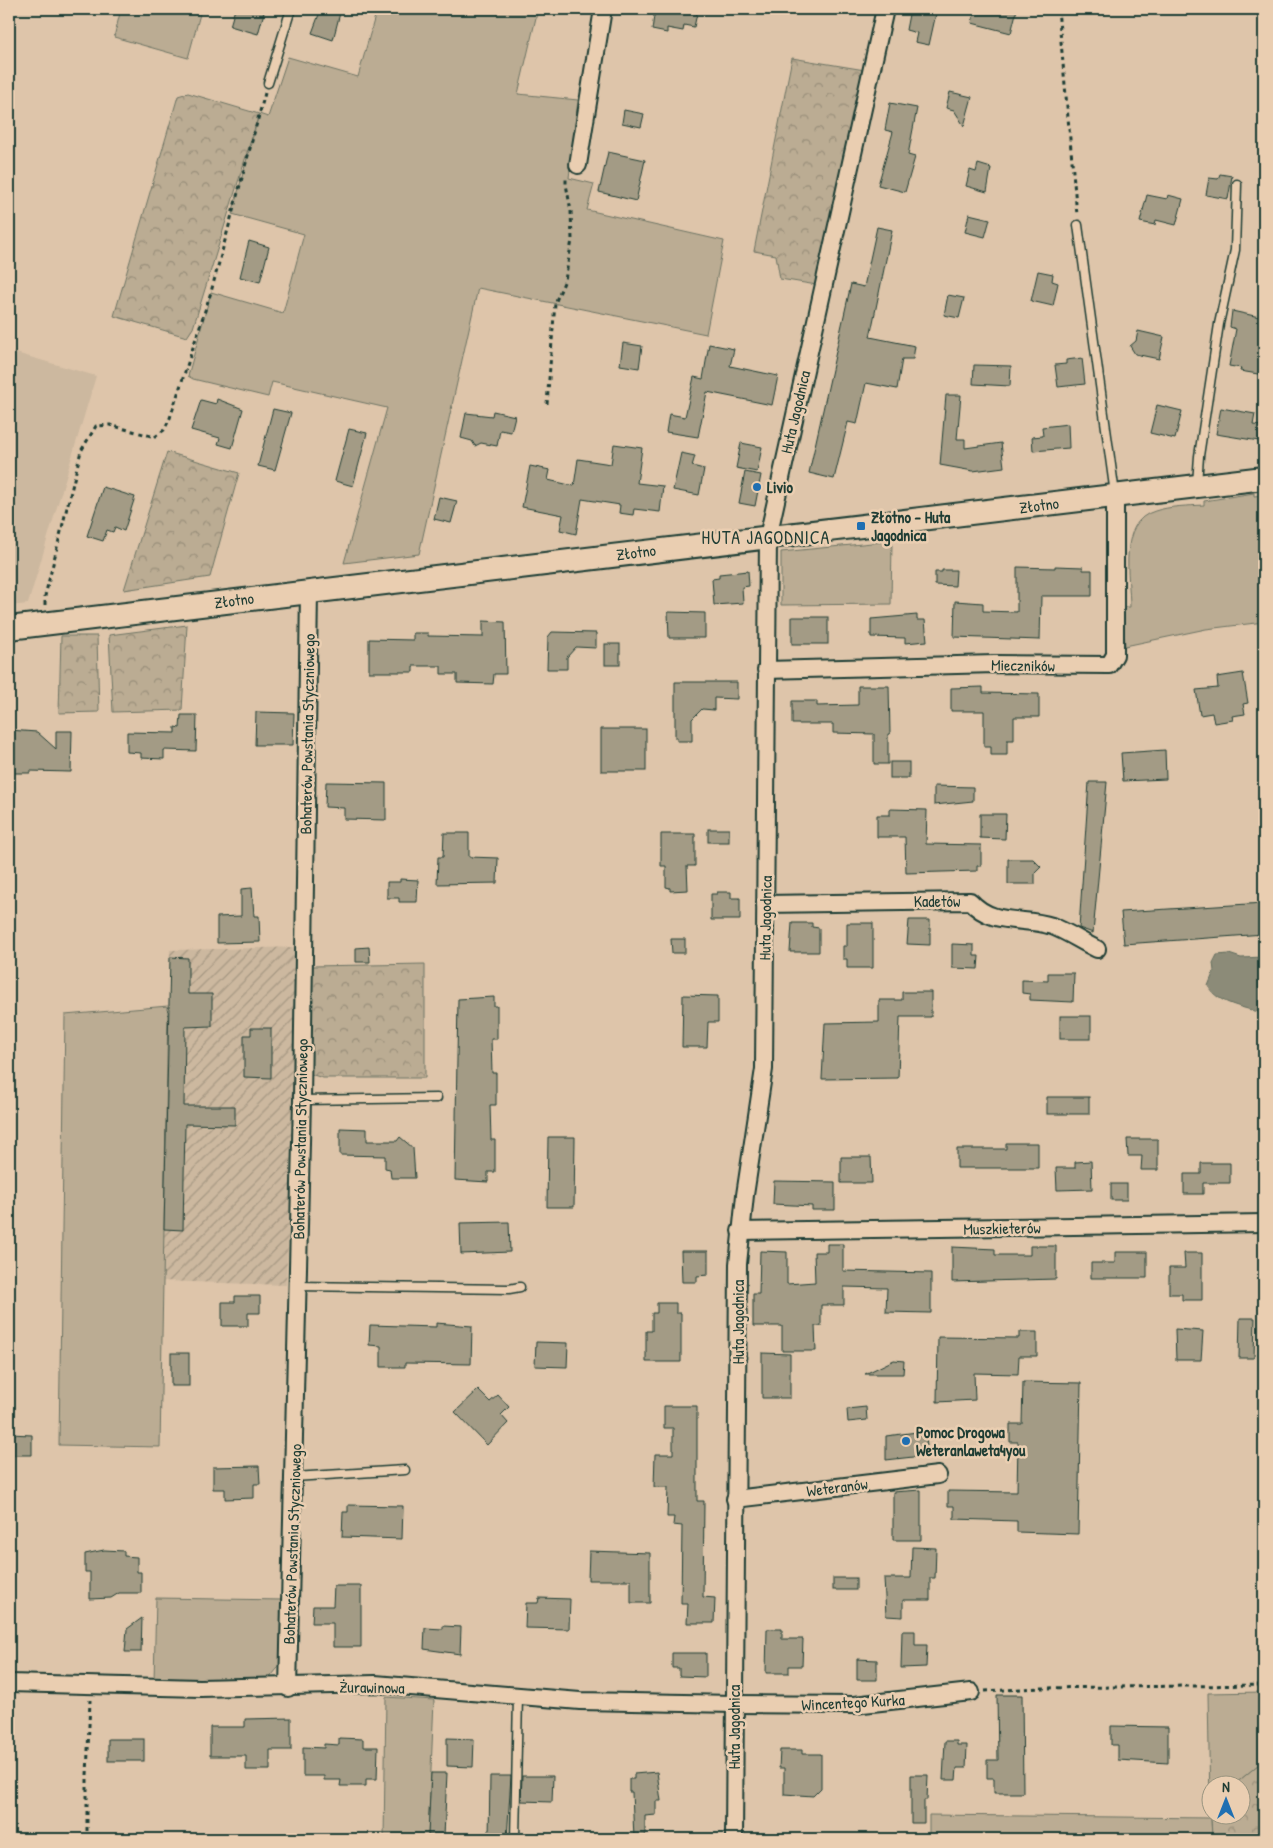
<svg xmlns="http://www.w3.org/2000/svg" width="1273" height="1848" font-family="'Patrick Hand',sans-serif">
<defs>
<pattern id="industrial-furrows" width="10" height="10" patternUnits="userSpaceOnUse" patternTransform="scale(1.25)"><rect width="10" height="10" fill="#ccb89f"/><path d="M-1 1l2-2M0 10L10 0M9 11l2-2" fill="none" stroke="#a59782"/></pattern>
<pattern id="forest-crowns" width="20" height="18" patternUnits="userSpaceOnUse" patternTransform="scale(1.25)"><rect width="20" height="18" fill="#bbac93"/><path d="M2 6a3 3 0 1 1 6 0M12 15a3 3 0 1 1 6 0" fill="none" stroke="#978d79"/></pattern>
</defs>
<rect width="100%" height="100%" fill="#dec5aa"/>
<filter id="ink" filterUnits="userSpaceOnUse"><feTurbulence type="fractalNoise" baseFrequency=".02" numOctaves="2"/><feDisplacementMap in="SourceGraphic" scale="10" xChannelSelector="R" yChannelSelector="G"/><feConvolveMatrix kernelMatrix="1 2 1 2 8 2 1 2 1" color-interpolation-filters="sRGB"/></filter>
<g filter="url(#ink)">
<path fill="#ccb89f" d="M9 351 96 376 28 604 9 606Z"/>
<path fill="url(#industrial-furrows)" d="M300 947 286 1285 161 1281 170 950Z"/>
<g fill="#bbac93" stroke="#6d7464">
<path d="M121 9H179L200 14 188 58 114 37Z"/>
<path d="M377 9H538L518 94 578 100 569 178 594 184 587 210 724 241 706 334 478 288 419 554 344 563 387 408 272 382 268 397 193 379 188 376 211 292 283 313 304 234 232 214 259 114 268 117 288 57 358 77Z"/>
<path d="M1254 493V496L1264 495V622L1206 629 1125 646 1123 607H1130C1130 577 1117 522 1155 511 1170 506 1188 506 1204 505V501Z"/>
<path d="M892 541 891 604 781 605V552Z"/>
<path d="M168 1006 160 1447 59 1445 65 1015Z"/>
<path d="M156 1598 283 1600 282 1663 267 1681H154Z"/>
<path d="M1264 1692V1760L1234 1785 1210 1786V1806L1208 1693Z"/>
<path d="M386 1697 434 1700 428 1839H384Z"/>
<path d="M929 1815 1211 1818 1212 1839H929Z"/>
</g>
<g fill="url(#forest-crowns)" stroke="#6d7464">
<path d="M792 58 871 71 823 286 780 279 776 255 754 251Z"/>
<path d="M188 93 259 114 193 328 187 337 114 316 178 96Z"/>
<path d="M167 452 239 473 210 577 124 590Z"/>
<path d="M187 625 182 710 113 712 109 635Z"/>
<path d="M61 636H97L99 712 59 713Z"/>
<path d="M425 964V1078H323L310 1074 311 966Z"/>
<path d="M1264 1760V1839H1212L1211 1816H1240V1786L1234 1785Z"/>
</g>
<path fill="#8c8b78" stroke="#606c5d" d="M1229 954 1241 958 1264 957V1014C1246 1007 1218 1005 1208 986L1214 971 1213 963 1217 955Z"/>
<g fill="#a39b85" stroke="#1f3d34">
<path d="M235 9H265L258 34 230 26Z"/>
<path d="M321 9H341L333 40 312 33Z"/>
<path d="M655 9H698L694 27 684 25 683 31 667 28V33L652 30Z"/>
<path d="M910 9H937L929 45 915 42 917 33 906 30Z"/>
<path d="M975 9H1017L1011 33 972 23Z"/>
<path d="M950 92 972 97 964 126 954 110 946 108Z"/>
<path d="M890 103 917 108 908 155 915 157 905 192 878 185 893 132 885 130Z"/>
<path d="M624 110 644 114 641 127 622 123Z"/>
<path d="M608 152 645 160 636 201 599 192Z"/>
<path d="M978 164 991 168 987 192 966 186 970 170 976 172Z"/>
<path d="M1220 174 1232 176 1228 199 1206 195 1209 178 1218 179Z"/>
<path d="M1147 195 1167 199 1168 195 1183 199 1176 225 1156 220 1155 225 1140 222Z"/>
<path d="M969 214 990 219 985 237 965 232Z"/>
<path d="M877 227 892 230 870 337 915 346 913 359H902L897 389 866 383 857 424 848 422 834 479 809 473 851 284 864 287Z"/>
<path d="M249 241 269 247 260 282 240 277Z"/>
<path d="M1038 271 1053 274 1052 281 1058 283 1053 306 1031 301Z"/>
<path d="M948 295 964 298 959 318 944 315Z"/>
<path d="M1232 311 1264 318V375L1240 371 1241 368 1229 366 1236 329 1230 327Z"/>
<path d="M1138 331 1164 337 1159 359 1135 354 1130 346 1136 341Z"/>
<path d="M623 343 642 346 639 368 620 365Z"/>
<path d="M709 344 734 349 730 366 778 376 772 405 707 392 698 437 666 432 669 414 685 417 694 377 703 379Z"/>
<path d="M1082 358 1085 384 1058 387 1055 365 1066 364V360Z"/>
<path d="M974 365 1011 366 1010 386 973 384Z"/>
<path d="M946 395H961L957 439H965V448L1001 443 1004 467 973 471 940 465Z"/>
<path d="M217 399 243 409 232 448 218 444 220 438 191 430 201 400 216 404Z"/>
<path d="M1157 405 1182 411 1175 439 1150 433Z"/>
<path d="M1221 408 1255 414 1253 425 1262 426 1259 441 1216 434Z"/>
<path d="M273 409 291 413 275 470 258 466Z"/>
<path d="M493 411 515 416 511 432 500 430 497 446 481 443 475 446 472 441 461 438 466 413 492 416Z"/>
<path d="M1068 424 1069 448 1033 451 1032 437 1043 436 1042 427Z"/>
<path d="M349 429 367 433 353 486 335 481Z"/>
<path d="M741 443 762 447 757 472 736 468Z"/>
<path d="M614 444 642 448 637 483 663 486 660 512 634 509 633 515 619 513 620 505 582 499 576 534 560 530 563 515 522 507 530 466 550 470 548 480 574 486 578 459 611 464Z"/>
<path d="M681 453 695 456 692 466 704 469 699 495 673 490Z"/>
<path d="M745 472 761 475 755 506 739 503Z"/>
<path d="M103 487 135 497 124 531 115 527 113 532 107 530 103 541 87 536Z"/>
<path d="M439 497 457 501 451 523 434 519Z"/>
<path d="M1055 566 1083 567V570H1092V596H1041L1040 640 954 637 955 601 983 603V611L1017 612V567L1055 568Z"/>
<path d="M942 570H956L955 586 935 585V572H942Z"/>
<path d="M748 571 749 586 742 587 743 603 714 605 712 579 719 578V574Z"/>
<path d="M668 612 705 613V638H669Z"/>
<path d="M917 615V620H925L927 641 905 643V638L871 637V619Z"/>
<rect x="792" y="617" width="36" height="27"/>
<path d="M483 621 505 622 506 674H494L493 684 457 683V674H441V666H413V672H369V639L413 640V633H428V636L483 637Z"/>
<path d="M552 632 596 633V648L576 647 567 657V669H547L548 637Z"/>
<rect x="605" y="644" width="15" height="21"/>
<path d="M1243 673 1248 703 1243 704 1245 714 1232 716 1233 720 1214 723 1212 713 1200 715 1196 690 1218 688 1217 677Z"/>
<path d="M675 682H737V699L714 698V710L702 709 692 719V741H677V738H675Z"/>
<path d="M858 686H889L890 734H888V764H874V734L833 733V724H792V701H817V706L858 705Z"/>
<path d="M983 687V693L1039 694V717H1014V740H1007V755H991V747H984V711H951V688Z"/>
<path d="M256 712 294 713 293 745H255Z"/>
<path d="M181 715H197L196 751 164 750V759L141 758V753L127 752V732L175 733V727L180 728Z"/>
<rect x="601" y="729" width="45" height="42"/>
<path d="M9 730 37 732 56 749V731H72L71 772 30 771V773H9Z"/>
<path d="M1165 750 1166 779 1123 781 1121 753Z"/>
<rect x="890" y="762" width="19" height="16"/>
<path d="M326 782 386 783V820L344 819V808L325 807Z"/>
<path d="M1089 782H1107L1093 933 1079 928Z"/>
<path d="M934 786 973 787V801L934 805Z"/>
<path d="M890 809 927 810 926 844 981 845V866H977V871L906 873 905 837H877V815H890Z"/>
<path d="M980 814H1006L1005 839 980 838Z"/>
<rect x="708" y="829" width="21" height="13"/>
<path d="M444 833H469V857L498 858 497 883 437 884 438 857H443Z"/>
<path d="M661 834H695V866H687L688 890 670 891V888L666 887V866H661Z"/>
<path d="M1008 859H1033L1041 867 1035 873V884H1008Z"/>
<path d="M400 879 418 880 417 902H399V898H387V882H400Z"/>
<path d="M252 888 254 916H259L260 942 217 943V917L241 916V889Z"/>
<path d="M717 892H731V898H740V920H711V894H717Z"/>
<path d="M1264 903V934L1124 944 1121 912Z"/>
<path d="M909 920H930V945L907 944Z"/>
<path d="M792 923H812V927L819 928V952H790Z"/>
<path d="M847 923H873V968H847V959H843V946H847Z"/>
<path d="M671 939H685V953H672Z"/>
<path d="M952 944 974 945V956H979L978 969 952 968Z"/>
<path d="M369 947 370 962H356V948Z"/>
<path d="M170 957 188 958V994H212V1026L185 1027 184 1106H235V1125L185 1124 183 1230 164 1229Z"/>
<path d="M1048 973H1074L1073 1002 1030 1000V994L1022 993V980L1048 981Z"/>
<path d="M902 992H931V1017H900L898 1078 822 1079 825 1023 879 1022V1000H902Z"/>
<path d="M683 995 718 996V1022H708L707 1047H682Z"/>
<path d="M494 997V1006H497V1039H491L492 1073H496V1105H490L491 1140H495V1172H488V1182L455 1180 458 999Z"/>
<rect x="1060" y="1016" width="31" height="23"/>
<path d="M251 1028H271V1078L244 1077V1035H251Z"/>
<rect x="1047" y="1097" width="42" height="17"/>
<path d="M340 1128 367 1129V1141H397L400 1137 413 1148 415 1178H391L390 1169 385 1168V1156L340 1155Z"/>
<path d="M548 1137H575L574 1207H547Z"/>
<path d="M1127 1139H1158V1170H1141L1142 1156H1128Z"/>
<path d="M1006 1143H1038V1168H957V1149H1006Z"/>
<path d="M841 1157H871L872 1183H841Z"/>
<path d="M1091 1161 1092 1189 1057 1190 1056 1168H1075V1162Z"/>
<path d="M1201 1163H1230V1183H1203V1194H1184V1174H1201Z"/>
<path d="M774 1181 835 1182V1210H812V1206L773 1204Z"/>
<rect x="1111" y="1184" width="16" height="16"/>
<path d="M509 1222 510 1252 461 1254 460 1223Z"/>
<path d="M827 1244H843V1271L931 1273V1313L886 1312 887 1288 844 1287V1305H821V1326H815L816 1351H782V1326H753V1294H759L760 1251 787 1252V1284L815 1282 814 1252H827Z"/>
<path d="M1030 1246H1056V1279L952 1282V1247L995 1249V1255H1030Z"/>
<path d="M681 1251H708V1275L697 1276V1282H682Z"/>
<path d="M1115 1252H1147V1278H1091V1263H1115Z"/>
<path d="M1184 1253H1202V1300H1182V1294H1169V1268H1185Z"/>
<path d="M235 1296H260V1313H248V1326H222V1302H235Z"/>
<path d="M657 1303H676V1313H681V1362H646V1331H652V1313H657Z"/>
<path d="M1240 1318H1255L1254 1358H1239Z"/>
<path d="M436 1323 472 1326 471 1364 405 1363V1367H381V1346L369 1345 370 1325 436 1327Z"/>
<path d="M1175 1329 1203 1331 1201 1360H1176Z"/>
<path d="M1019 1332H1037V1356H1019L1018 1374 974 1373 975 1400 937 1402 938 1337 1019 1338Z"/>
<path d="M536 1342 568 1343 567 1367 535 1366Z"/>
<rect x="171" y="1353" width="18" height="33"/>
<path d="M762 1353 790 1354V1398H762Z"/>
<path d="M894 1360 904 1361 903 1374H865Z"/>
<path d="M1023 1382 1081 1383 1078 1534 1017 1532V1521L954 1519V1506H948V1491L1017 1492 1018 1442H1010V1424H1022Z"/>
<path d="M478 1390 490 1402 498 1395 509 1407 501 1415 508 1423 487 1445 455 1412Z"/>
<path d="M664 1406H697V1501H704L703 1597 715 1598 714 1623H687L688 1603H681L682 1526 673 1525 674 1517H667L668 1487H654L655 1454H673V1428H664Z"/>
<path d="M866 1407 867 1420 848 1422 847 1409Z"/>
<path d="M925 1431 927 1446H920L922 1456 886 1460V1436Z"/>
<path d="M9 1434 32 1435V1455H9Z"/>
<path d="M259 1466 260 1484H254V1498L225 1499V1489H213V1467Z"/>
<path d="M921 1490V1540H893V1492Z"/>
<path d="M348 1505 403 1506 402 1539 342 1537 343 1512H348Z"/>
<path d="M912 1547 936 1548 935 1578H930V1600H903V1617L886 1616 884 1578H911Z"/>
<path d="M104 1550 124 1551V1556L137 1557V1572H141V1593H119L111 1598 90 1599V1572H85V1554Z"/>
<path d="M589 1551 650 1553V1603H631V1580H588Z"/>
<rect x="833" y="1578" width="23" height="12"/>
<path d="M334 1586H361V1647H333V1623H312L313 1606H333Z"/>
<path d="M539 1598 570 1599 569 1629 525 1628 526 1603H538Z"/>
<path d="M142 1618 141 1652H125L127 1629Z"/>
<path d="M443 1626 461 1627 460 1654 424 1649 425 1628 443 1629Z"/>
<path d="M767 1629H782V1639H803L802 1666H789V1673H766Z"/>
<path d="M902 1631H915V1645H927L926 1667 901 1668Z"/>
<path d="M672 1653H706V1677L679 1676V1668H672Z"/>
<path d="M857 1659 877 1660V1680H857Z"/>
<path d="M997 1695H1022L1023 1793H994V1778H987V1760H998Z"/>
<path d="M291 1718V1750H270V1770H246V1756H210V1727H245V1719Z"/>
<path d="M1111 1726 1168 1727V1763L1118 1760V1745H1111Z"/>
<path d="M339 1738 363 1739V1747H378L377 1779H366V1786H340L341 1780H324V1776H303V1747L324 1748V1744L339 1745Z"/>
<path d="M447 1738 474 1739 473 1767 447 1766Z"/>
<rect x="108" y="1739" width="36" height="22"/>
<path d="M945 1741H957V1745H967L966 1768H957L956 1780H943Z"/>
<path d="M780 1750H802V1754H821V1788L813 1796 784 1794V1768H779Z"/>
<path d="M657 1772 661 1801H656V1815L645 1816V1839H634L632 1792H629V1779H634V1774Z"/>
<path d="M431 1773H447L444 1836 428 1835Z"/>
<path d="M911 1775H928L927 1800H924V1823H911Z"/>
<path d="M490 1776H511L507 1839H489Z"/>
<path d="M522 1776H553L552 1802 521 1801Z"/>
</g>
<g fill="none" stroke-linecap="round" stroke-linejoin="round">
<g stroke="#1f3d34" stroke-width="11">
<g id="lane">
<path d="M268 83 291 9"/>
<path d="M1078 225 1115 494"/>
<path d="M1197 484 1199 456 1219 324 1235 250 1237 184"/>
<path d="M302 1100 437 1098"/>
<path d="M297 1286 509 1289 520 1287"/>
<path d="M294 1477 405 1470"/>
<path d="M515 1839 518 1696"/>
</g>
</g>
<g stroke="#1f3d34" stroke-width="20">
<g id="street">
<path d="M578 165 603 9"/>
<path d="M766 670 995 664 1109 665 1115 655V496"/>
<path d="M765 904 970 901C993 927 1023 916 1052 926 1068 932 1082 942 1097 949"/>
<path d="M740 1231 1264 1223"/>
<path d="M735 1499 938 1475"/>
<path d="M9 1683 200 1688 375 1684 580 1701 735 1704 854 1705 971 1692"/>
<path d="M288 1688 302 1100 309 591"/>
<path d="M734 1839 738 1264 745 1195 764 1069 768 537 885 9"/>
</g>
</g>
<g stroke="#1f3d34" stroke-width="26">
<path id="secondary" d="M9 628 1264 478"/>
</g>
<g stroke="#1f3d34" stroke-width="3" stroke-dasharray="4 4" stroke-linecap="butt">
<path d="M1058 9 1077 215"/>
<path d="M547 404 555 303 565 280 572 240 571 211 566 184V176"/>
<path d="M45 605V596L81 451 96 426 110 425 155 437 164 430 170 418 211 292 265 93"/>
<path d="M985 1691 1040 1688 1264 1685"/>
<path d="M87 1839V1776L90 1700"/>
</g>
<use href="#lane" stroke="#eaceb1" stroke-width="8"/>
<use href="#street" stroke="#eaceb1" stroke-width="16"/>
<use href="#secondary" stroke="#eaceb1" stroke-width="22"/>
</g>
</g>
<g fill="#1f6fb2" stroke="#eaceb1" stroke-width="2">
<circle cx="757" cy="487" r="5"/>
<rect x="856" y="521" width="10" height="10" rx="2.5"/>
<circle cx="906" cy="1441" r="5"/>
</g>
<g text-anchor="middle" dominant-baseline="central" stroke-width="5" stroke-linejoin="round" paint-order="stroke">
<g font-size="16" fill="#1f3d34" stroke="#eaceb1">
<text transform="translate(795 412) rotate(-77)">Huta Jagodnica</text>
<text transform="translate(1039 505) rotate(-7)">Złotno</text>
<text transform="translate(636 552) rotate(-7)">Złotno</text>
<text transform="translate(234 600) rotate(-7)">Złotno</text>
<text transform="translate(1023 665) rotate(1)">Mieczników</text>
<text transform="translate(307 734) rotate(-89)">Bohaterów Powstania Styczniowego</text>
<text x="937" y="901">Kadetów</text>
<text transform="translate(765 918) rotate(-89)">Huta Jagodnica</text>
<text transform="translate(300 1139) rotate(-89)">Bohaterów Powstania Styczniowego</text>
<text transform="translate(1002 1228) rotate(-1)">Muszkieterów</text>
<text transform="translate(738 1322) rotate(-90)">Huta Jagodnica</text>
<text transform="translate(837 1487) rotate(-7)">Weteranów</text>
<text transform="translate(292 1544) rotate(-88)">Bohaterów Powstania Styczniowego</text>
<text transform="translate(372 1687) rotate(1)">Żurawinowa</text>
<text transform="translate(853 1702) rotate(-3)">Wincentego Kurka</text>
<text transform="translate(734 1727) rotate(-90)">Huta Jagodnica</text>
</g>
<g font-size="16" font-weight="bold" fill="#1f3d34" stroke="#eaceb1" text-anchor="start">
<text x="767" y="487">Livio</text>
<text x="871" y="517">Złotno - Huta<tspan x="871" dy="18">Jagodnica</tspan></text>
<text x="916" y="1432">Pomoc Drogowa<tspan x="916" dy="18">Weteranlaweta4you</tspan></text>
</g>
<g font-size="18" letter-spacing="1" fill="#1f3d34" stroke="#eaceb1">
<text x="766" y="537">HUTA JAGODNICA</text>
</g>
</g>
<rect width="1273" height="1848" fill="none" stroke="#eaceb1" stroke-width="30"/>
<rect x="15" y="15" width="1243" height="1818" fill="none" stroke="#1f3d34" stroke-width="2" filter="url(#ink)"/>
<g transform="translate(1226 1800)"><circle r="24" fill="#eaceb1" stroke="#99947f"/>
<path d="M0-4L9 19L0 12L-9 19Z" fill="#1f6fb2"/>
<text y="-8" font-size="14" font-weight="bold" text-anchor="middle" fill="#1f3d34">N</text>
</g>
</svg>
